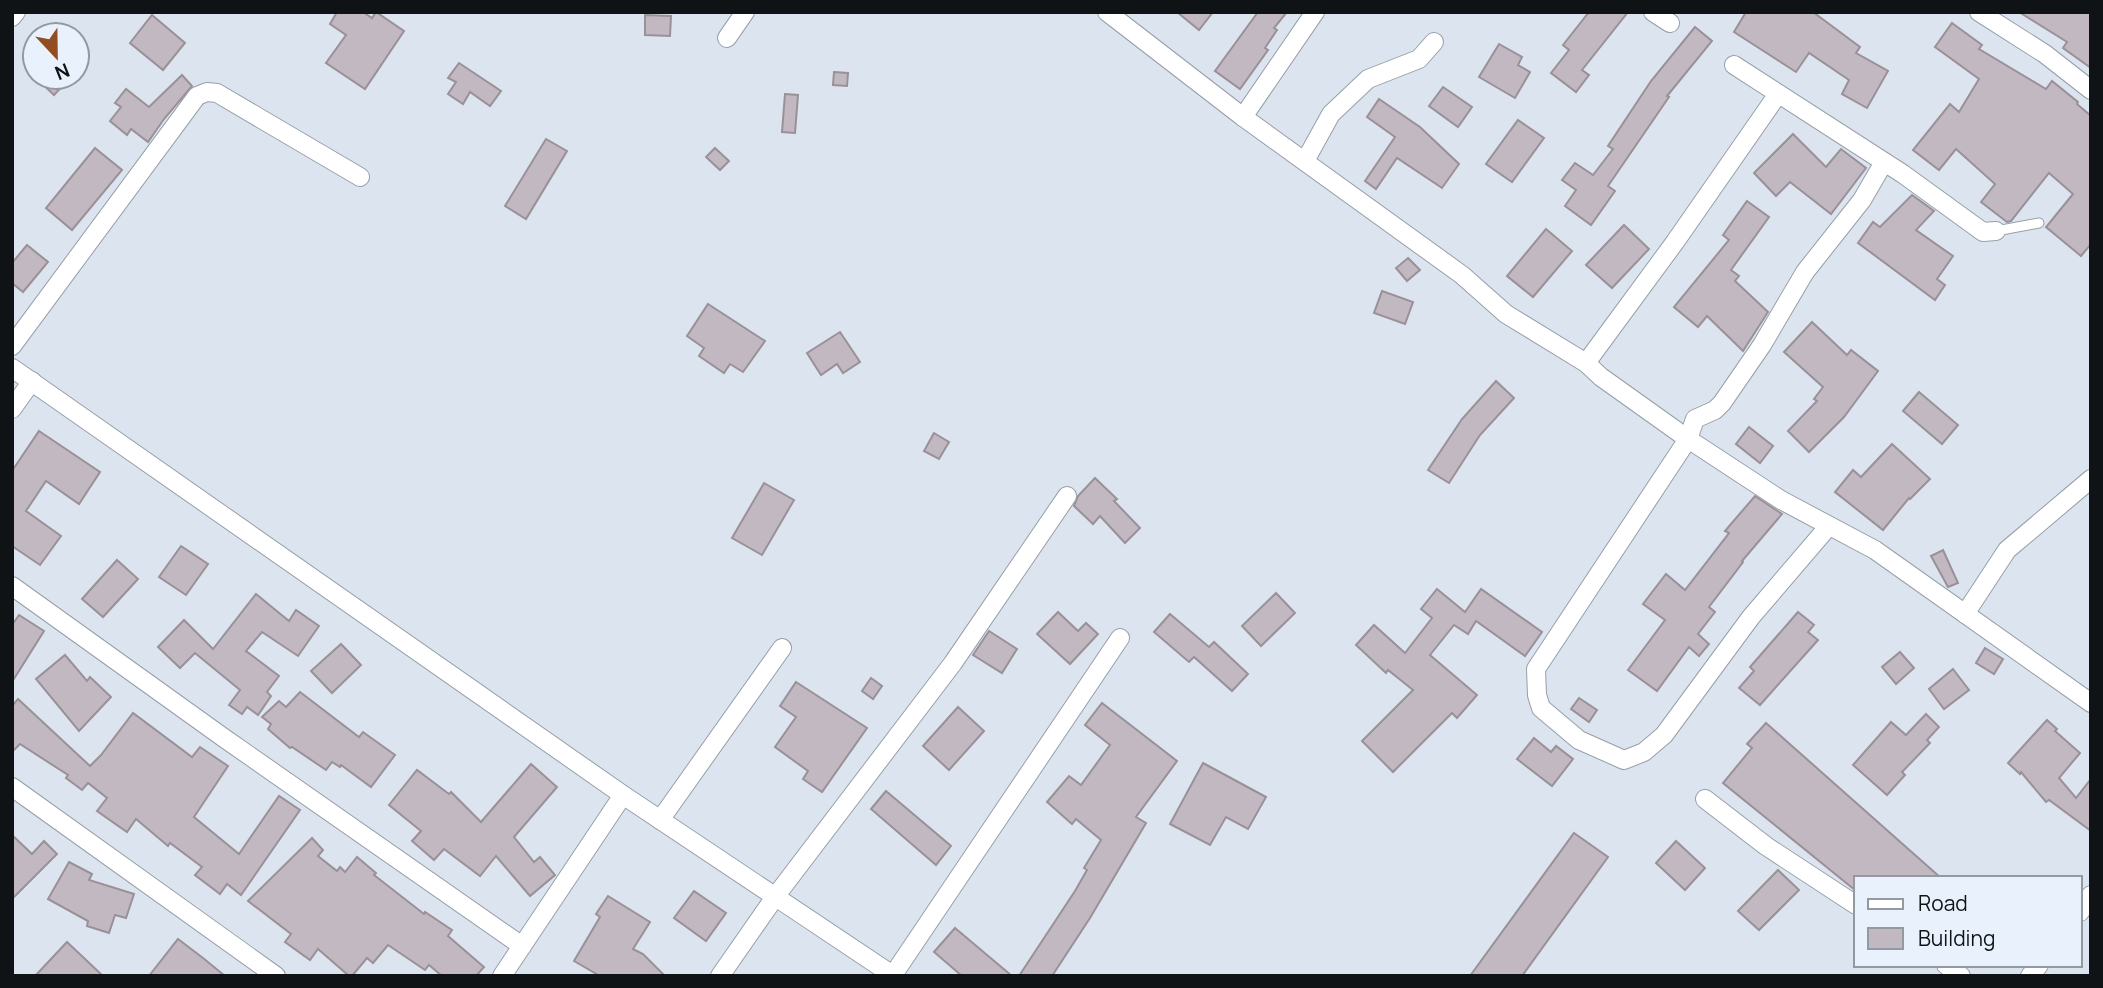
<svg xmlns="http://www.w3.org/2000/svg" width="2103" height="988" font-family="Manrope,sans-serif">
<rect width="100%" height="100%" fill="#dce5ef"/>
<g fill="#c1b8c1" stroke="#999098" stroke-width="2">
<path d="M337 12H363L372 18 376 12 404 31 365 89 326 63 346 35 330 24Z"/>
<path d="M1177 12H1213L1199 30Z"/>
<path d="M1258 12H1287L1274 28 1277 30 1265 48 1268 50 1240 89 1215 71Z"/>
<path d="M1589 12H1628L1582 70 1589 75 1576 92 1551 73 1569 50 1563 45Z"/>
<path d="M1746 12H1813L1860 47 1856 53 1888 71 1867 108 1842 94 1849 80 1809 53 1796 72 1734 32Z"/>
<path d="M2019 12H2091V68L2063 48 2067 42Z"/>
<path d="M152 15 185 43 163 70 130 43Z"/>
<path d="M645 15 671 16 670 36 645 35Z"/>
<path d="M1952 23 1982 45 1979 49 2046 89 2052 81 2078 102 2077 104 2091 116V244L2081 256 2046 227 2073 194 2049 173 2011 221 2007 222 1981 202 1995 184 1956 149 1939 170 1913 150 1950 104 1959 112 1979 79 1935 47Z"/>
<path d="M1695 27 1712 41 1667 96 1669 97 1608 186 1615 191 1591 225 1565 206 1576 190 1562 180 1575 163 1593 175 1613 149 1608 146 1651 81Z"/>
<path d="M1499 44 1522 57 1518 65 1530 72 1515 98 1479 77Z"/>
<path d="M459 63 501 91 490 106 470 92 463 104 448 94 456 82 448 78Z"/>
<path d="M834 72 848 73 847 86 833 85Z"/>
<path d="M182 75 192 86 164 119 148 142 131 129 127 135 110 121 121 107 115 103 126 89 149 107Z"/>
<path d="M35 77H71L54 95Z"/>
<path d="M1443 87 1472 107 1458 127 1429 106Z"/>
<path d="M785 94 798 95 795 133 782 132Z"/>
<path d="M1379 99 1420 127 1459 164 1442 188 1397 158 1376 189 1365 181 1395 137 1367 117Z"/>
<path d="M1518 120 1544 138 1512 182 1486 164Z"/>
<path d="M1793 134 1826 167 1841 149 1866 168 1831 214 1790 182 1776 196 1754 173Z"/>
<path d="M546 139 567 151 526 219 505 206Z"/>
<path d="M95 148 122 170 72 230 46 208Z"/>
<path d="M715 148 729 161 720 170 706 157Z"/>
<path d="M1912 195 1934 211 1916 230 1953 256 1937 279 1945 285 1935 300 1858 243 1873 222 1880 227Z"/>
<path d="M1747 201 1769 217 1731 270 1739 276 1735 281 1768 312 1743 351 1707 316 1698 327 1674 307 1729 240 1723 235Z"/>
<path d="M1624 225 1649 249 1612 288 1586 265Z"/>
<path d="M1546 229 1572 251 1533 297 1507 276Z"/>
<path d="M27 245 48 262 23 292 12 283V263Z"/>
<path d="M1408 258 1420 270 1407 281 1396 268Z"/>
<path d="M1382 291 1413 302 1405 324 1374 313Z"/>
<path d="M708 304 765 341 743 372 730 364 724 373 699 356 704 348 687 336Z"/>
<path d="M1812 322 1847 355 1851 350 1878 371 1844 417 1809 452 1788 431 1817 401 1814 399 1823 387 1784 352Z"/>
<path d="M840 332 860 362 843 373 837 364 821 375 807 353Z"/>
<path d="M1496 381 1514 398 1480 435 1449 483 1428 470 1462 419Z"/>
<path d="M1919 392 1958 425 1942 444 1903 411Z"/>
<path d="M1749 427 1773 446 1760 463 1736 444Z"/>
<path d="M39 431 100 472 79 504 46 481 26 511 61 536 40 565 12 546V471Z"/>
<path d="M934 433 949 442 939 459 924 451Z"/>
<path d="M1892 444 1930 479 1910 499 1909 498 1883 530 1835 492 1853 470 1861 477Z"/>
<path d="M1095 478 1117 499 1114 501 1140 528 1125 543 1100 516 1093 524 1074 506 1078 496Z"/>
<path d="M764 483 794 500 762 555 732 538Z"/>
<path d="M1755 496 1782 514 1742 561 1743 562 1709 607 1715 612 1698 634 1709 644 1699 656 1689 647 1657 691 1628 670 1665 620 1643 604 1666 574 1685 590 1729 533 1725 531Z"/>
<path d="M181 546 208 564 186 595 159 577Z"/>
<path d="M1943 550 1958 583 1948 587 1931 556Z"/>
<path d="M117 560 138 579 103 617 82 599Z"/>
<path d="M1437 589 1465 612 1481 589 1542 632 1525 656 1476 621 1468 634 1454 625 1430 655 1477 695 1457 718 1452 713 1393 772 1362 741 1413 690 1388 670 1386 673 1356 645 1374 625 1405 653 1432 618 1421 609Z"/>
<path d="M1276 593 1295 613 1261 646 1242 626Z"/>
<path d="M256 594 289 621 296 610 319 626 298 656 262 632 246 651 279 676 267 692 271 696 258 715 247 707 242 714 229 705 240 690 195 653 180 668 158 647 184 620 213 649Z"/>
<path d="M1058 612 1078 631 1086 623 1098 634 1070 664 1037 634Z"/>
<path d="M1798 612 1814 625 1808 632 1818 640 1760 705 1739 688 1754 671 1750 667Z"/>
<path d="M1170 614 1209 647 1214 642 1248 674 1232 691 1194 657 1189 662 1154 632Z"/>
<path d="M19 615 44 631 12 682V625Z"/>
<path d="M989 631 1017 649 1002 673 973 655Z"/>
<path d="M341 644 361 665 332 693 311 671Z"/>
<path d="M1985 648 2003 659 1994 674 1976 663Z"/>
<path d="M1900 652 1914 668 1896 684 1882 667Z"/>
<path d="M65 655 87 681 90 677 111 697 79 731 36 679Z"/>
<path d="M1953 669 1969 690 1944 709 1929 689Z"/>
<path d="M871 678 882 686 873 699 862 691Z"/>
<path d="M796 682 867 728 822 792 803 779 808 771 775 747 796 717 780 706Z"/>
<path d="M300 692 359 737 363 732 395 755 371 787 341 765 340 767 332 762 326 770 292 747 290 748 268 729 271 724 262 717 279 701 286 707Z"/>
<path d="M1579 698 1597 710 1589 722 1571 709Z"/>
<path d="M18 699 90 766 101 755 133 713 192 757 200 747 228 766 194 817 239 854 279 796 300 810 241 895 227 884 220 894 195 875 202 867 170 843 168 846 136 819 127 832 97 811 107 798 88 783 82 790 66 778 68 775 20 744 12 752V706Z"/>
<path d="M1102 703 1177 761 1136 817 1146 823 1090 918 1052 976H1019L1075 891 1087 870 1084 868 1101 840 1076 819 1072 824 1047 802 1069 776 1081 785 1110 745 1085 725Z"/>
<path d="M958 707 984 731 949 770 923 746Z"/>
<path d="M1926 714 1939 727 1927 740 1930 743 1902 772 1905 775 1887 795 1853 765 1891 722 1906 735Z"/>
<path d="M2047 720 2057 729 2055 731 2080 753 2059 778 2076 798 2091 779V831L2049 800 2046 802 2021 772 2020 774 2008 763Z"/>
<path d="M1766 723 1941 878H1856V891L1723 783 1752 748 1747 744Z"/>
<path d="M1534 738 1551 752 1556 746 1573 759 1552 786 1517 759Z"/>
<path d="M1203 763 1266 797 1248 829 1226 817 1210 845 1170 824Z"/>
<path d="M531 764 557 787 514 837 534 862 540 857 555 875 530 896 496 856 480 876 444 849 434 860 412 841 421 831 389 805 417 770 449 794 451 792 481 822Z"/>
<path d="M886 791 951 846 936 865 871 809Z"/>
<path d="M1574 833 1608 857 1522 976H1470Z"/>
<path d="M12 835 32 854 44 841 57 854 12 899Z"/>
<path d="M312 838 323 850 318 856 337 871 340 867 345 872 357 857 376 873 374 875 424 914 425 912 452 930 448 936 484 967 476 976H442L429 965 425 970 388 945 373 963 367 958 352 976H349L318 949 310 960 285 942 291 934 248 901Z"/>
<path d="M1676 841 1705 868 1685 890 1656 863Z"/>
<path d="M69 862 92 874 89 880 134 894 126 918 115 915 109 933 87 926 88 921 48 899Z"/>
<path d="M1778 870 1799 890 1759 930 1738 911Z"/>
<path d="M694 891 726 913 706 941 674 918Z"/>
<path d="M608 896 650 922 633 949 643 954 665 976H600L574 961 600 917 596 914Z"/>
<path d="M955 928 1012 976H962L934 952Z"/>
<path d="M178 939 203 958 225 976H149Z"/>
<path d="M67 942 103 976H35Z"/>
</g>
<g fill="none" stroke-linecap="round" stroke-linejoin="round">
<g stroke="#979fa9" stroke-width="11">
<path id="service" d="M1996 231 2039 223"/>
</g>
<g stroke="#979fa9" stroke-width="20">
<g id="minor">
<path d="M1107 12 1243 117 1462 275 1506 314 1586 363 1601 377 1688 439 1781 500 1875 550 2091 703"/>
<path d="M1653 12 1670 23"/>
<path d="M1979 12 2045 54 2091 90"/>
<path d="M12 17 16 12"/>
<path d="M727 38 745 12"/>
<path d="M1734 65 1903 174 1983 232 1996 231"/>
<path d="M1243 117 1315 12"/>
<path d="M1305 161 1331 114 1368 79 1419 59 1434 42"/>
<path d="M12 346 197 96 207 92 217 93 360 177"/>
<path d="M1586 363 1675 242 1778 94"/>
<path d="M12 368 623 795 894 976"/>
<path d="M12 409 32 381"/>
<path d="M1828 527 1751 617 1664 735 1644 752 1624 760 1579 740 1541 708 1537 695 1536 669 1688 439 1695 419 1715 410 1722 403 1762 345 1805 272 1862 200 1884 162"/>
<path d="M12 586 224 738 522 946"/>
<path d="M1965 614 2007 550 2091 479"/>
<path d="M12 787 276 976"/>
<path d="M1705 799 1766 846 1856 905"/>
<path d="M660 820 782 648"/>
<path d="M2080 912 2091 895"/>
<path d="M1946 965 1961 976"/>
<path d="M893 975 1120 638"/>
<path d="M502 976 623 795"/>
<path d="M720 976 775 897 953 663 1067 496"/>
<path d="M2030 976 2039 965"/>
</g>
</g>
<use href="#service" stroke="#fff" stroke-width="9"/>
<use href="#minor" stroke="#fff" stroke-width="18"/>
</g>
<rect width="2103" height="988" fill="none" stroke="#101316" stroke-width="28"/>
<rect x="1854" y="876" width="228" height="91" fill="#e9f2fc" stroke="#9299a0" stroke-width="2"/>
<rect x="1868" y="899" width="35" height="10" fill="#ffffff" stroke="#9299a0" stroke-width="2"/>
<text x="1918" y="911" font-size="21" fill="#101316">Road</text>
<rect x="1868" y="928" width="35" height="21" fill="#c1b8c1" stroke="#9299a0" stroke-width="2"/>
<text x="1918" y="946" font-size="21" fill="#101316">Building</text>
<g transform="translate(56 56) rotate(158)"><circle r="33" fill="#e9f2fc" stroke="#9299a0" stroke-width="2"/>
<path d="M0-5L12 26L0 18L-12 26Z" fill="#924e20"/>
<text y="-10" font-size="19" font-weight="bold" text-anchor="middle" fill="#101316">N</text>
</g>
</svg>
